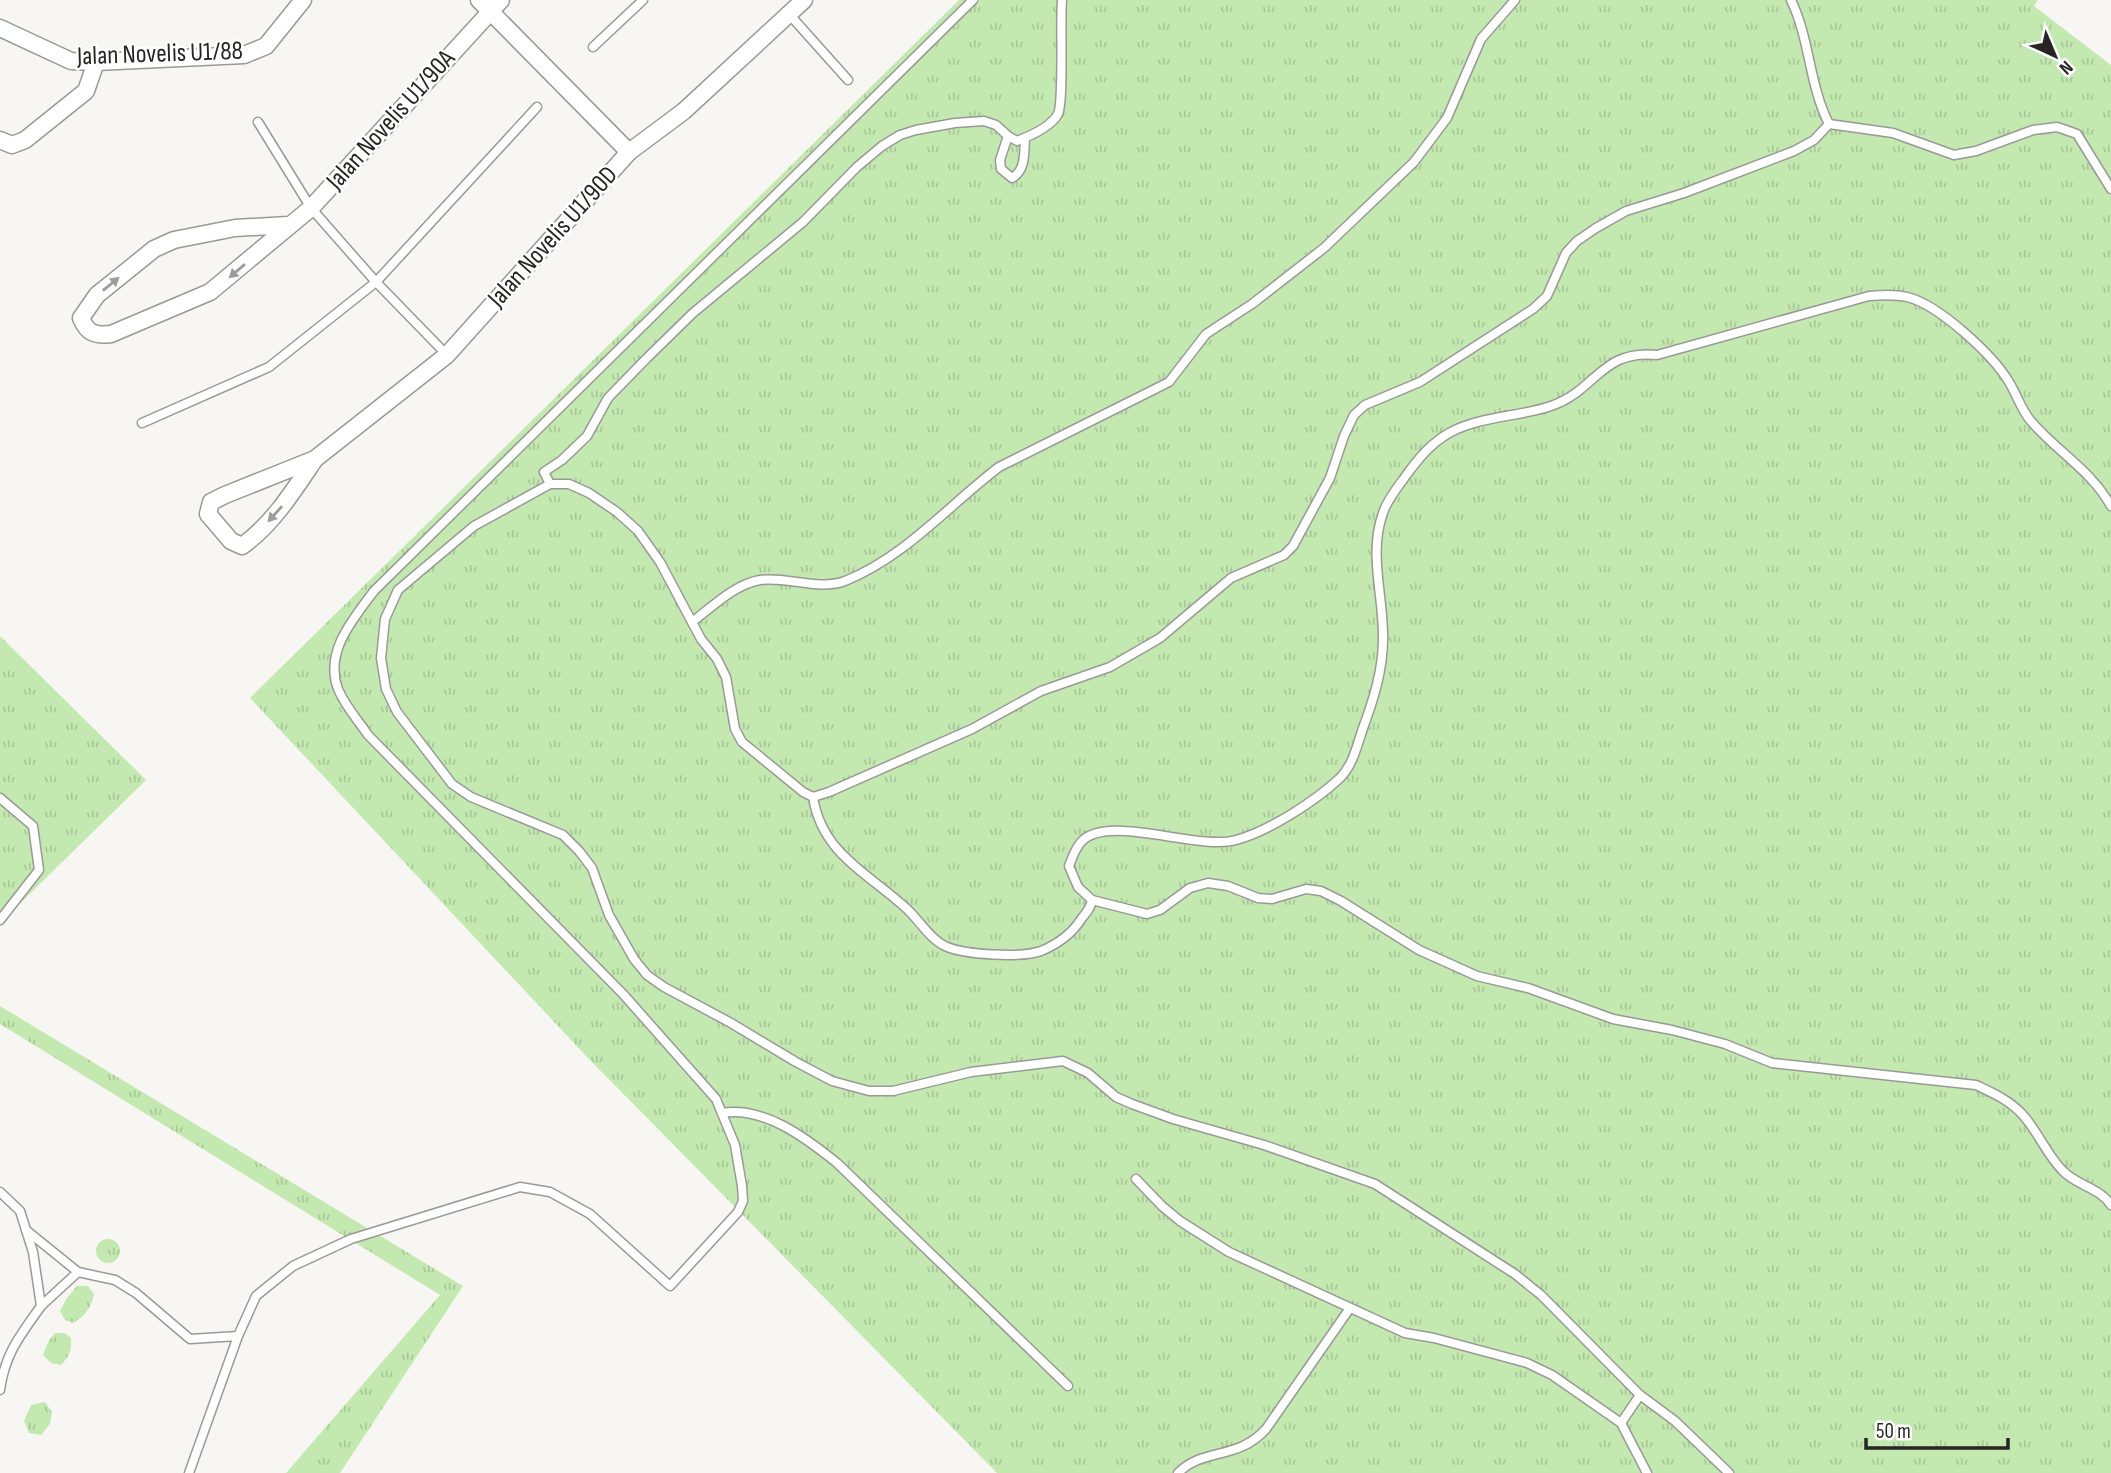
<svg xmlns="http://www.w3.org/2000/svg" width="2111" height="1473" font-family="'Sofia Sans Condensed',sans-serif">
<defs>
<pattern id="grass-tufts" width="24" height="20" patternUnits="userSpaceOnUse" patternTransform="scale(1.75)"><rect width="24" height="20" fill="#c4e9b0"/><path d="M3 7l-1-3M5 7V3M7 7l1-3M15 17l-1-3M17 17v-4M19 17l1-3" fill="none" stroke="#a8c897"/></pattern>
</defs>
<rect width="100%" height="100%" fill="#f7f6f3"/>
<g fill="url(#grass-tufts)">
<path d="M959 0H2038L2034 6 2111 65V1473H997L588 1058 250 698Z"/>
<path d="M0 636 146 780 0 923Z"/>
<path d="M0 1006 463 1286 340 1473H286L440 1295 0 1024Z"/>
<circle cx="108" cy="1251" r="12"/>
<path d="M77 1286H88L94 1294C91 1308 85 1316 73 1323L65 1320 60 1311 67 1298Z"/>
<path d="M55 1333H64L71 1338C72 1350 69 1357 61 1365L51 1363 43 1355 48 1342Z"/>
<path d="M45 1402 52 1412 50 1424 41 1435 29 1433 24 1421 31 1405Z"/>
</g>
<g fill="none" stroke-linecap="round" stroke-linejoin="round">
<g stroke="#999996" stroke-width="11">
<g id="service">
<path d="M1791 0C1810 39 1809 85 1829 124L1893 133 1954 155 1976 151 2033 130 2057 127 2077 134 2111 189"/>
<path d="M789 14 848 80"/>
<path d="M593 47 643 0"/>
<path d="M258 122 311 208 376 282 447 355"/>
<path d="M1008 136 1000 160 1001 169 1012 178C1026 170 1024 153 1025 138"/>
<path d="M142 423 269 367 376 282 537 107"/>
<path d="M550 484 544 472 562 460 587 436 608 398 647 358 693 313 803 222 857 167 882 146 900 135 916 130 955 123 984 121 996 125 1008 136 1017 141C1030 136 1051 127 1058 114 1064 102 1060 21 1062 0"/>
<path d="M692 622C711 608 735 584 760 580 787 576 818 591 845 581 905 557 949 505 999 467L1169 382 1206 334 1252 304 1324 248 1414 162 1447 118 1481 39 1515 0"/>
<path d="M813 797C822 854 868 873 907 909 919 920 930 939 945 946 964 955 1022 958 1041 951 1058 944 1072 934 1082 918 1087 912 1091 907 1092 900L1078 887 1069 866C1072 858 1075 849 1081 842 1108 813 1197 851 1236 840 1269 831 1314 802 1340 778 1352 766 1357 747 1362 731 1373 701 1383 671 1383 639 1384 597 1368 554 1383 513 1387 500 1397 488 1405 477 1418 459 1430 444 1449 433 1479 416 1519 417 1551 406 1596 391 1601 349 1657 355L1869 296C1882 295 1894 294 1907 297 1938 304 1993 355 2009 382 2017 395 2021 409 2030 420 2056 451 2091 470 2111 506"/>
<path d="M0 798 33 826 39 870 0 920"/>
<path d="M1092 900 1147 914 1160 910 1190 888 1208 883 1228 886 1258 898 1272 899 1306 889 1321 891 1341 901 1419 950 1477 976 1528 988 1613 1019 1672 1030 1725 1044 1772 1063 1976 1085C1993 1093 2009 1100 2022 1114 2038 1131 2046 1154 2063 1171 2076 1185 2100 1188 2111 1205"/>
<path d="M722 1113C764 1106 806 1138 837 1163L1068 1386"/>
<path d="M1136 1179 1162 1206 1180 1221 1229 1252 1405 1333 1434 1338 1527 1363 1552 1375 1621 1423 1647 1473"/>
<path d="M0 1192 20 1211 33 1252 41 1306C20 1336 5 1353 0 1390"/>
<path d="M26 1230 78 1272 115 1280 136 1293 190 1339 238 1336 256 1296 293 1266 351 1239 520 1187 550 1192 590 1214 670 1286 738 1212 743 1201 742 1186 735 1145 716 1099 623 994 368 735C358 720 345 706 338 689 324 652 353 619 374 591L973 0"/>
<path d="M41 1306 78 1272"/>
<path d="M1621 1423 1640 1395"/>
<path d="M189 1473 238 1336"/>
<path d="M1178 1473C1204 1447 1237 1461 1266 1429L1350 1308"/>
<path d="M1729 1473 1675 1421 1640 1395 1541 1295 1515 1274 1375 1184 1264 1145 1173 1119 1132 1104 1116 1097 1088 1073 1063 1061 971 1072 893 1091H869L832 1081 796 1062 731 1023 664 987 647 975 634 959 609 915 592 868 579 851 563 835 471 797 452 784 397 712 386 689 381 658 385 619 398 590 474 526 550 484H569L589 493 617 512 638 531 660 562 701 639 717 659 726 677 735 729 742 742 803 792 813 797 829 792 972 729 1041 691 1110 667 1160 638 1231 578 1284 555 1293 546 1330 478 1344 436 1354 415 1365 405 1420 382 1533 309 1547 296 1566 253 1577 241 1596 228 1626 211 1684 193 1794 151 1814 140 1829 124"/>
</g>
</g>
<g stroke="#999996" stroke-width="19">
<g id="minor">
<path d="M479 0 629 152"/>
<path d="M0 28 71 61 96 62 244 55 266 46 303 0"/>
<path d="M0 140 12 145 25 140 86 91 96 62"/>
<path d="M288 225 235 228 174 240 154 249 97 295 81 318C87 333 95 336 111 334L210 292 311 208 501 0"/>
<path d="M315 459C294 490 273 524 242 546L231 541 208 514 211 502 225 495 315 459 447 355 629 152 684 111 804 0"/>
</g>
</g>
<use href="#service" stroke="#fff" stroke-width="8"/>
<use href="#minor" stroke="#fff" stroke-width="16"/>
</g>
<defs><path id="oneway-solid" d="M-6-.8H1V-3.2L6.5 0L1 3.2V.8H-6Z" transform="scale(1.75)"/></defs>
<g fill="#9d9d9c">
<use href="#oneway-solid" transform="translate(237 271) rotate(139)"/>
<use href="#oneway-solid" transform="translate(111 284) rotate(-39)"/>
<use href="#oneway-solid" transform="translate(275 514) rotate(132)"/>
</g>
<g text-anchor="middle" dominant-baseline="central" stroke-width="5" stroke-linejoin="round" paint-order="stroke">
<g font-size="26" fill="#262524" stroke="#fff">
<text transform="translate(160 54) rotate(-2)">Jalan Novelis U1/88</text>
<text transform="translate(391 120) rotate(-48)">Jalan Novelis U1/90A</text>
<text transform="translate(553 237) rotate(-48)">Jalan Novelis U1/90D</text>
</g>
</g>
<g transform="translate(2055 56) rotate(136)" stroke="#ffffff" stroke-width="5" paint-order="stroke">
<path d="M0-5L12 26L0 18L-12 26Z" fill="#262524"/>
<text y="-10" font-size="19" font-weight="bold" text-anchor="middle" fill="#262524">N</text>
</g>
<path d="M1866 1438v10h142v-10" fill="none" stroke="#262524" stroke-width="3.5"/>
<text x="1876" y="1438" font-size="21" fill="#262524" stroke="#ffffff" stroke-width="5" paint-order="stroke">50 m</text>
</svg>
